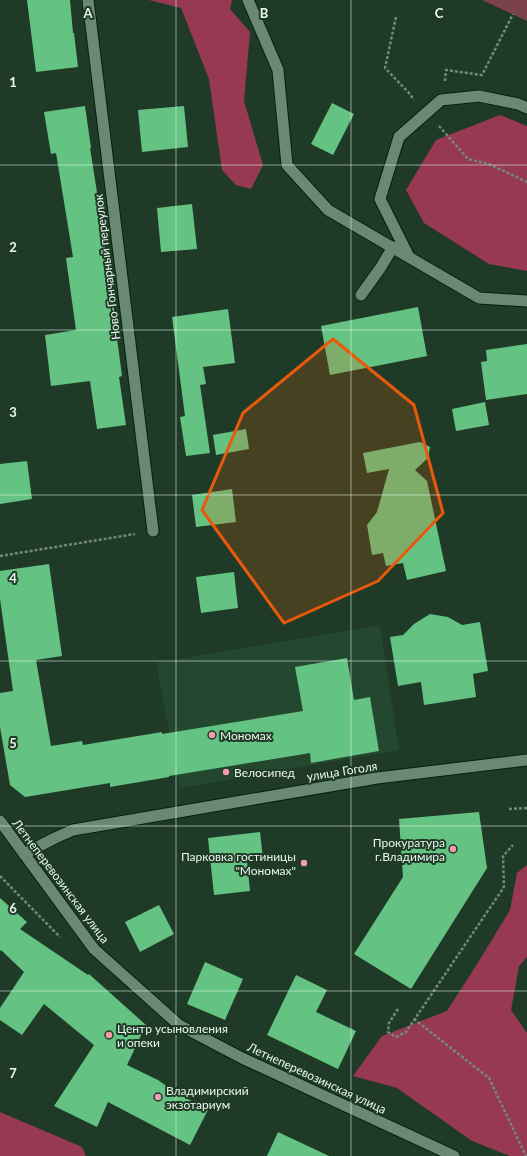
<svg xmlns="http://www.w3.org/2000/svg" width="527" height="1156" font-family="Lato,sans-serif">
<rect width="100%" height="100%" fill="#1f3b27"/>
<path fill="#24472f" d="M380 625 399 750 180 788 156 663Z"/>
<path fill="#7b424e" d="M482 0H527V21Z"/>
<g fill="#973952">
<path d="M149 0H232L230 9 250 32 244 101 263 165 251 189 236 185 222 170 209 79 181 8Z"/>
<path d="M500 115 527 126V271L489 264 424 223 406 190 436 140Z"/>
<path d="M527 865V957L519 966 511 1010 527 1033V1156H510L472 1141 397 1088 353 1076 382 1036 447 1011 479 961 510 910 517 873Z"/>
<path d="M0 1112 82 1147 86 1156H0Z"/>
</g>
<g fill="#64c282">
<path d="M27 0H70L73 33H74L78 67 36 72Z"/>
<path d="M332 103 354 114 333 155 311 144Z"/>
<path d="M85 106 91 148H90L102 224 122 376 119 377 126 425 97 429 90 381 51 386 45 335 76 330 66 258 73 257 56 153 51 154 44 112Z"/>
<path d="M184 106 188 147 142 152 138 110Z"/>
<path d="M192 204 197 249 161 252 157 208Z"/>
<path d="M418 307 427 356 330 375 321 326Z"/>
<path d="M228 309 235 363 203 367 206 384 200 385 210 453 186 456 180 417 185 416 172 317Z"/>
<path d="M527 344V394L486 400 481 362 487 361 486 350Z"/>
<path d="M485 402 489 425 456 431 452 409Z"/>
<path d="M246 429 249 449 216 455 213 435Z"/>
<path d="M420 442 430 447 428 458 415 470 427 481 446 571 407 580 403 563 386 566 383 553 372 555 367 525 377 512 389 469 367 473 363 453Z"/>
<path d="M27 461 32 499 0 504V464Z"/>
<path d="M232 489 236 522 196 527 192 495Z"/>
<path d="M49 564 62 656 36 660 51 746 82 741 83 745 162 732V734L303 711 295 667 347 658 354 700 370 697 379 751 311 763 310 753 169 776V777L110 787V783L25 797 10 785 0 727V693L13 691 0 599V571Z"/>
<path d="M234 572 238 608 201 613 196 577Z"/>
<path d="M430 614 448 617 462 625 480 622 488 671 473 674 476 697 424 705 421 682 398 686 390 637 403 635 414 624Z"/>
<path d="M479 812 487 868 411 989 354 954 403 877 399 819Z"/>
<path d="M260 832 263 859 247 861 250 891 214 895 208 838Z"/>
<path d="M0 898 27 922 20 929 88 975 89 974 146 1025 127 1065 158 1080 175 1092 208 1110 190 1145 108 1102 97 1127 54 1106 94 1045 44 1004 22 1035 0 1020V1008L24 972 1 950 0 951Z"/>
<path d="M159 905 174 934 140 952 125 922Z"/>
<path d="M205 962 243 979 225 1020 187 1004Z"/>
<path d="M296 975 327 990 316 1012 356 1031 338 1069 267 1035Z"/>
<path d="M278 1132 329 1156H267Z"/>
</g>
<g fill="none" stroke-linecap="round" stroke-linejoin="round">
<g stroke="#052110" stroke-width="13">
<g id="service">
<path d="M409 257 380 199 399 137 441 100 479 96 518 104 527 108"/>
<path d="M361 295 381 267 393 247"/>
</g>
</g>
<g stroke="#052110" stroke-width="13">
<g id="minor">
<path d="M88 0 153 531"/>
<path d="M248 0 278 70 287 165 328 210 479 298 527 301"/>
<path d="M0 821 94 949 179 1025 242 1058 454 1156"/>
<path d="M24 854 55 838 73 830 377 778 527 760"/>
</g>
</g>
<g stroke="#728a78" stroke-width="2.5" stroke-dasharray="3 2" stroke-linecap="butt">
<path d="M396 17 385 68 409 93 414 100"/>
<path d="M445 81 446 70 482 75 513 14"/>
<path d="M439 126 468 159 489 164 527 182"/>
<path d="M0 556 135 534"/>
<path d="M509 809 527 808"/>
<path d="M0 876 60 937"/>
<path d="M398 1009 389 1023 388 1032 396 1037 406 1032 504 887 503 856 513 845"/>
<path d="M414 1019 489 1078 526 1156"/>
</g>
<use href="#service" stroke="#6a8972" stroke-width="11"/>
<use href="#minor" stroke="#6a8972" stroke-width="11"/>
</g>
<path fill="#e8590c" fill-opacity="0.2" stroke="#e8590c" stroke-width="3" stroke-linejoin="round" d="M333 339 414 405 443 513 378 581 284 623 202 510 243 413Z"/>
<path fill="none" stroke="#e8f9ec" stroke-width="1" stroke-opacity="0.55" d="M176 0V1156M351 0V1156M0 165H527M0 330H527M0 495H527M0 661H527M0 826H527M0 991H527"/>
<g fill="#f39aac" stroke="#1f3b27" stroke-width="1.5">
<circle cx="212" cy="735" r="4"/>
<circle cx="226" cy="772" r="4"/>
<circle cx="453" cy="849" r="4"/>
<circle cx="304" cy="863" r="4"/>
<circle cx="109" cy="1035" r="4"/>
<circle cx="158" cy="1097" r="4"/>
</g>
<g text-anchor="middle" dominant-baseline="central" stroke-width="4" stroke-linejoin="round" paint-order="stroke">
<g font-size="12" fill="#e8f9ec" stroke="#1f3b27">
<text transform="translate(107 267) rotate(-97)">Ново-Гончарный переулок</text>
<text transform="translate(342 771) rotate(-9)">улица Гоголя</text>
<text transform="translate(61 881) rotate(53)">Летнеперевозинская улица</text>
<text transform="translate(317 1078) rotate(25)">Летнеперевозинская улица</text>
</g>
<g font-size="12" fill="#e8f9ec" stroke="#1f3b27" text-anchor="start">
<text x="220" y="735">Мономах</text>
<text x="234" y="772">Велосипед</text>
<text x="445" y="842" text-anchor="end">Прокуратура<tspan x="445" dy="14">г.Владимира</tspan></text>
<text x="296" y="856" text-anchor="end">Парковка гостиницы<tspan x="296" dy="14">"Мономах"</tspan></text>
<text x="117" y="1028">Центр усыновления<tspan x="117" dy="14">и опеки</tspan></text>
<text x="166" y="1090">Владимирский<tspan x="166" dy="14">экзотариум</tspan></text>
</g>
</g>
<g font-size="13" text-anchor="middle" font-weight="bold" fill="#e8f9ec" stroke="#1f3b27" stroke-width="4" stroke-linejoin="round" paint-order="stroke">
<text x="88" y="18">A</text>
<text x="264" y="18">B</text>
<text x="439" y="18">C</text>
<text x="13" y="87">1</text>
<text x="13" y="252">2</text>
<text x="13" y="417">3</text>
<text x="13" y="583">4</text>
<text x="13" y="748">5</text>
<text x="13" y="913">6</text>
<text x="13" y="1078">7</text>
</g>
</svg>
